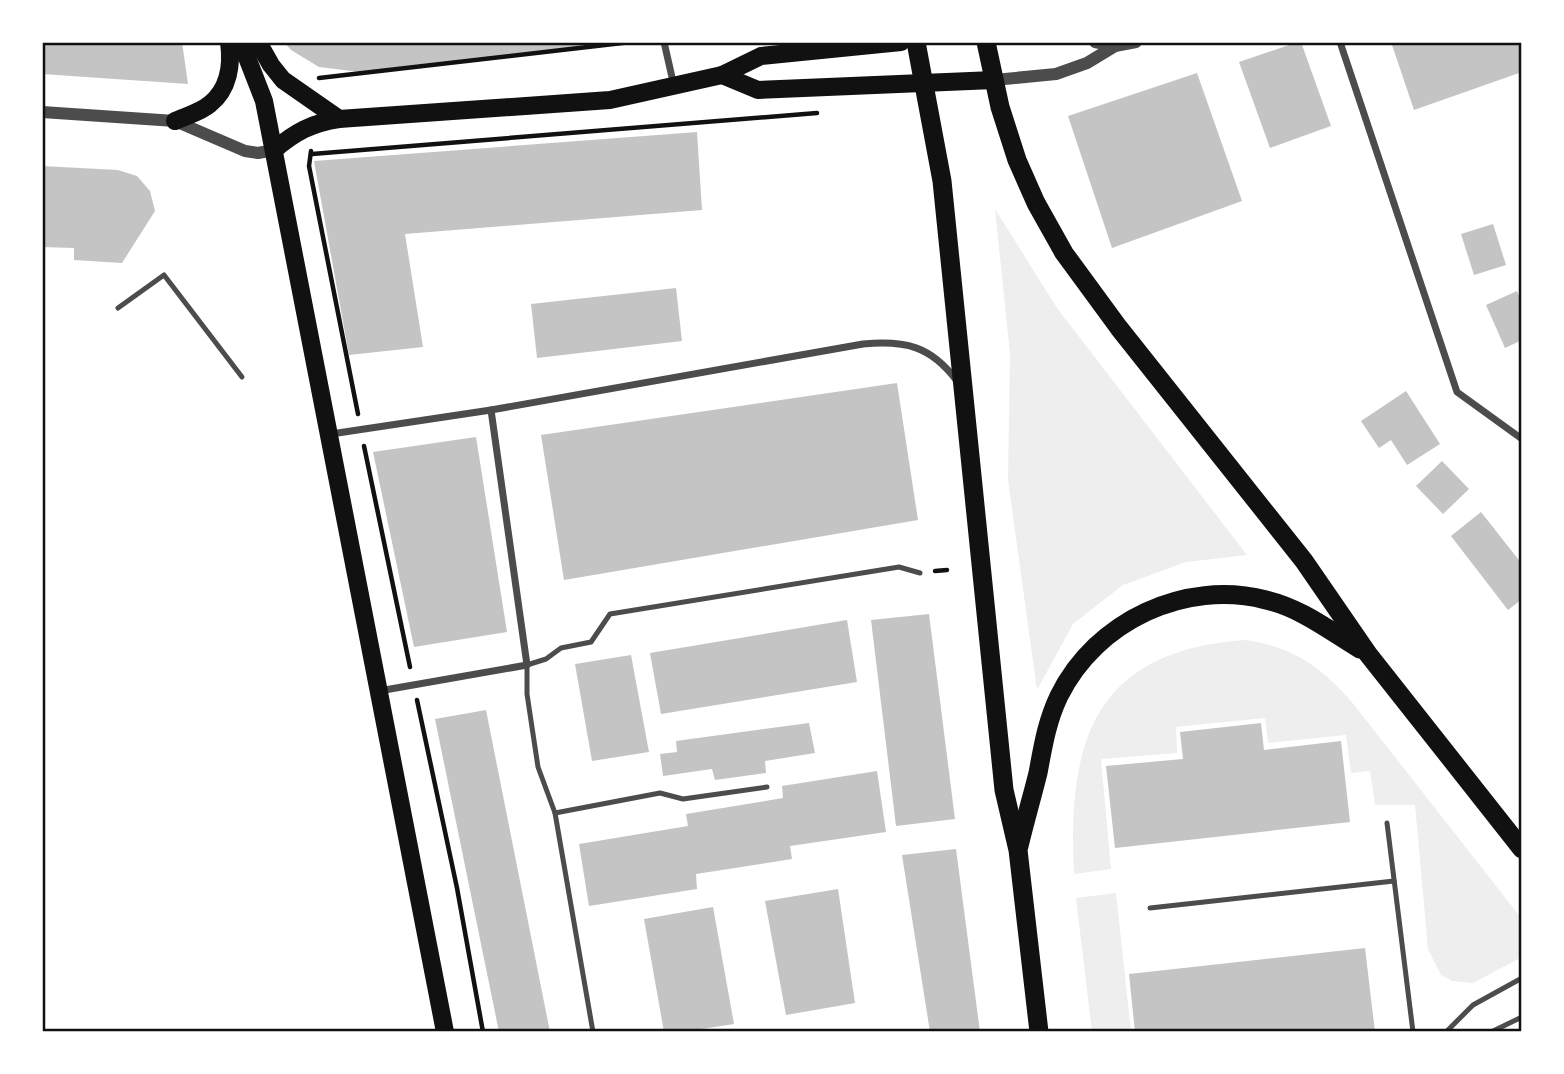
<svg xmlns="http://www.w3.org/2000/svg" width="1564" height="1074" font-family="'Roboto Condensed',sans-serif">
<rect width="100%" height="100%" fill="#fff"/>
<g fill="#eee">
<path d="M995 209 1057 308 1247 555 1186 562 1123 585 1073 624 1037 690 1008 480 1010 354Z"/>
<path d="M1246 640C1292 647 1321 666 1351 701L1522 919V957L1473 983 1452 981 1441 975 1428 949 1415 805H1375L1370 771 1351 773 1346 735 1268 743 1265 718 1176 727 1177 753 1101 759 1111 869 1074 874C1067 740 1095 650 1246 640Z"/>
<path d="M1116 893 1131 1032H1092L1076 898Z"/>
</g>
<g fill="#c4c4c4">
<path d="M42 42H182L188 84 42 74Z"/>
<path d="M284 42H608L606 45 360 72 319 67 291 50Z"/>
<path d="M1298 42H1301L1331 126 1270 148 1239 62Z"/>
<path d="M1391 42H1522V72L1414 110Z"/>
<path d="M1197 73 1242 201 1112 248 1068 116Z"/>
<path d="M697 132 702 210 405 234 423 347 349 355 314 161Z"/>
<path d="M42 166 118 170 137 176 150 191 155 211 122 263 74 260V248L42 247Z"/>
<path d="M1493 224 1506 265 1474 275 1461 234Z"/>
<path d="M676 288 682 341 537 358 531 304Z"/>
<path d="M1517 291 1522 303V340L1505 348 1486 305Z"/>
<path d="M897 383 918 520 564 580 541 435Z"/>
<path d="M1406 391 1440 444 1407 465 1391 440 1379 448 1361 421Z"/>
<path d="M476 437 507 632 414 647 373 452Z"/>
<path d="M1442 461 1469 489 1443 514 1416 486Z"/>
<path d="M1481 512 1522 564V599L1508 610 1451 536Z"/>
<path d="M929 614 955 819 896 826 871 620Z"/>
<path d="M847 620 857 682 661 714 650 653Z"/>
<path d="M631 655 649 752 592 761 575 664Z"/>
<path d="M486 710 550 1032H499L435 719Z"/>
<path d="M809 723 815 753 765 761 766 773 715 780 712 769 663 776 660 754 677 752 676 741Z"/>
<path d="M1261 723 1264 750 1341 741 1350 822 1115 848 1106 766 1183 759 1180 732Z"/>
<path d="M877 771 886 832 790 846 792 859 696 874 697 889 589 906 579 844 688 826 686 814 783 798 782 786Z"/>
<path d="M956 849 980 1032H930L902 855Z"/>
<path d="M838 889 855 1003 786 1015 765 901Z"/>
<path d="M713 907 734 1024 682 1032H664L644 919Z"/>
<path d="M1365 948 1375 1032H1135L1129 974Z"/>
</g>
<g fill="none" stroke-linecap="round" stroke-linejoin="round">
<g stroke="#111" stroke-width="4.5">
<path d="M319 78 631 42"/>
<path d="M311 151 309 166 358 414"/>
<path d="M312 154 817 113"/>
<path d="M364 446 410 667"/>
<path d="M935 571 947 570"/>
<path d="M417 700 457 888 483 1032"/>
</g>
<g stroke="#4c4c4c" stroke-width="5">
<path d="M118 308 164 275 242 377"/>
<path d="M555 813 660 793 683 799 767 787"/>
<path d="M1387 823 1413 1032"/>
<path d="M1150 908 1394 881"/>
<path d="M593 1032 555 813 538 767 527 694V665L546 659 561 648 591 642 610 614 899 567 920 573"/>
<path d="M1446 1032 1473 1005 1522 978"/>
<path d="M1491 1032 1522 1017"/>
</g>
<g stroke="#4c4c4c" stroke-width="7">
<path d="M664 42 674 86"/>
<path d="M1340 42 1457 392 1522 439"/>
<path d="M331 434 491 410 863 344C905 340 931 346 957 381"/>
<path d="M379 691 527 665 491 410"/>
</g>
<g stroke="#4c4c4c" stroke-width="12">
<path d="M1095 42 1115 46"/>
<path d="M994 80 1056 74 1087 63 1115 46 1136 42"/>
<path d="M42 112 175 121 245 151 258 153 274 150"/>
</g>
<g stroke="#111" stroke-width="18">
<path d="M241 42 264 101 445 1032"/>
<path d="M258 42 271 65 283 80 339 119"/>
<path d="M722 75 758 90 994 80"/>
<path d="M175 121C186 116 201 112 210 104 229 89 232 64 229 42"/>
<path d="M274 150C295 132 312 123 339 119L610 100 722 75 761 56 901 42"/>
</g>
<g stroke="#111" stroke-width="19">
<path d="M916 42 942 181 1004 790 1018 850 1039 1032"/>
<path d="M986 42 1000 107 1017 160 1036 203 1064 253 1119 328 1304 561 1368 654 1522 849"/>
<path d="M1019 846C1025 821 1032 797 1038 773 1043 746 1047 721 1059 696 1096 621 1185 579 1266 600 1301 608 1330 631 1360 649"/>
</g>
</g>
<rect width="1564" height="1074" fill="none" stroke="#ffffff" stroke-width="88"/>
<rect x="44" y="44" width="1476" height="986" fill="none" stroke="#111" stroke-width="2.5"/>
</svg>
